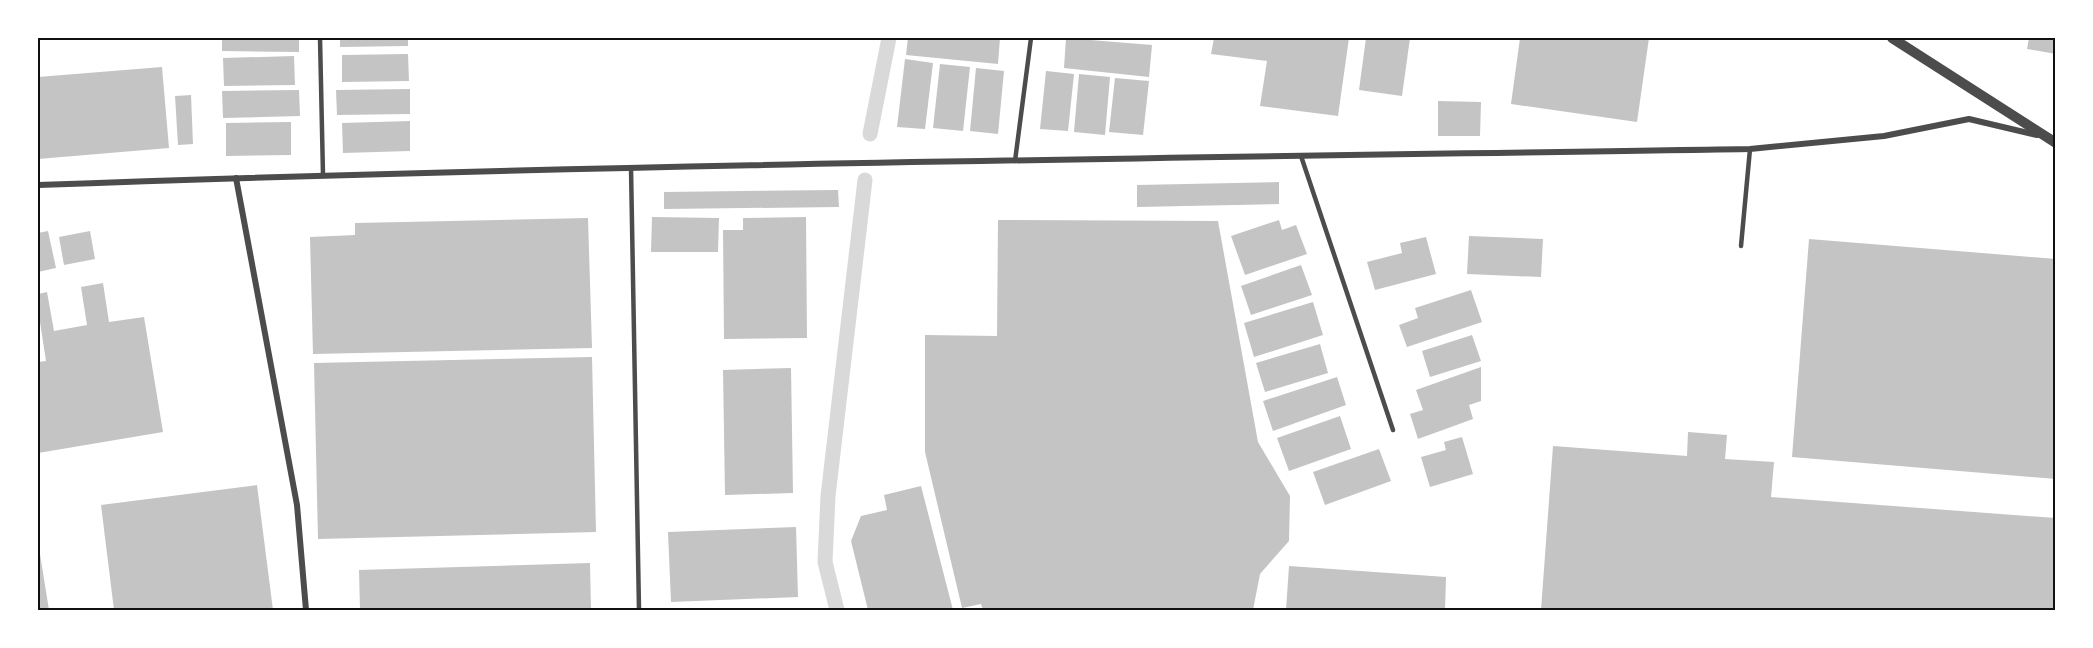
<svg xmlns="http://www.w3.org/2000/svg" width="2093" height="648" font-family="'Space Grotesk',sans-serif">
<rect width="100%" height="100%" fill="#fff"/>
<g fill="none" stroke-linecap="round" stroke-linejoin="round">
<g stroke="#d9d9d9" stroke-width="15">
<path d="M870 134 889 38"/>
<path d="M837 610 825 562 828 496 865 180"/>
</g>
</g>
<g fill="#c4c4c4">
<path d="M222 38H299V52L222 51Z"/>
<path d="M340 38H408V46L340 47Z"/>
<path d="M908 38H1000L998 64 906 55Z"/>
<path d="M1066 38 1152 45 1149 77 1064 68Z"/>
<path d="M1214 38H1349L1338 116 1260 106 1267 61 1211 54Z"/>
<path d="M1366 38H1410L1402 96 1359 90Z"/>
<path d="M1520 38H1649L1637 122 1511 104Z"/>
<path d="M2029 38H2056V54L2027 49Z"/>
<path d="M408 54 409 81 342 82V55Z"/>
<path d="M294 56 295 85 224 86 223 58Z"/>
<path d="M905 59 933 63 925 129 897 127Z"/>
<path d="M940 64 970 67 963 131 933 128Z"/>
<path d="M162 67 169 148 38 159V77Z"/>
<path d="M976 68 1004 71 998 134 970 131Z"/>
<path d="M1046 71 1074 74 1068 131 1040 129Z"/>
<path d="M1079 74 1110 77 1105 135 1074 132Z"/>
<path d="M1115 78 1149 81 1143 135 1109 132Z"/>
<path d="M410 89V114L337 115 336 90Z"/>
<path d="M299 90 300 116 223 118 222 91Z"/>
<path d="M191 95 193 144 178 145 175 96Z"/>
<path d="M1438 101 1481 102 1480 136H1438Z"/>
<path d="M410 121V151L343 153 342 123Z"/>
<path d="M291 122V155L226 156V123Z"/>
<path d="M1279 182V204L1137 207V185Z"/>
<path d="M838 190 839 207 664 209V192Z"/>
<path d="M652 217 719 218 718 252H651Z"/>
<path d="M806 217 807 338 724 339 723 230H743V218Z"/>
<path d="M588 218 592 348 313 354 310 237 355 235V223Z"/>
<path d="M998 220 1218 221 1258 442 1290 496 1289 541 1260 574 1253 610H983L981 604 962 608 925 452V335L997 336Z"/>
<path d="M1279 220 1282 230 1296 225 1307 254 1245 275 1231 236Z"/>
<path d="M48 231 56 268 38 272V233Z"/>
<path d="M90 231 95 259 64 265 59 237Z"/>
<path d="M1469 236 1543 239 1541 277 1467 274Z"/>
<path d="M1426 237 1436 274 1375 290 1367 262 1402 253 1400 243Z"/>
<path d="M1809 239 2056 259V479L1792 457Z"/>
<path d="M1301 265 1312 295 1251 315 1241 286Z"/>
<path d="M103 283 109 322 144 317 163 432 38 453V362L46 361 38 309V294L47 292 54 331 87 325 81 287Z"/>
<path d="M1471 290 1482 322 1407 347 1399 325 1418 318 1415 308Z"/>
<path d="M1313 302 1323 335 1254 357 1244 323Z"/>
<path d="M1472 335 1481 361 1430 377 1422 351Z"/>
<path d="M1320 344 1328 373 1265 392 1256 363Z"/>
<path d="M592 357 596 532 318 539 314 363Z"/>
<path d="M1481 367V401L1469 405 1473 419 1418 439 1410 414 1423 410 1416 390Z"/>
<path d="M791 368 793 493 725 495 723 370Z"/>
<path d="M1337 377 1346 405 1273 431 1263 401Z"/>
<path d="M1340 416 1351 449 1289 471 1277 438Z"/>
<path d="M1688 432 1727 435 1725 459 1774 462 1771 497 2056 518V610H1541L1553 446 1687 456Z"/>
<path d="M1462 437 1473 474 1430 487 1421 457 1446 450 1444 442Z"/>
<path d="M1379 449 1391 481 1325 505 1313 472Z"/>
<path d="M257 485 273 610H114L101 505Z"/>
<path d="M921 486 953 610H868L851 541 861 516 887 510 884 495Z"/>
<path d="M796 527 798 597 671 602 668 532Z"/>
<path d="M38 548H39L49 610H38Z"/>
<path d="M590 563 591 610H360L359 570Z"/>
<path d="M1289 566 1446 577 1445 610H1286Z"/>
</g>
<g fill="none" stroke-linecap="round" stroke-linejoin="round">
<g stroke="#4c4c4c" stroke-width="4.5">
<path d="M320 38 323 175"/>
<path d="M1301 156 1393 430"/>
<path d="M1015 161 1031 38"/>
<path d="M631 168 639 610"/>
<path d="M1741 246 1750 149"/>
</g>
<g stroke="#4c4c4c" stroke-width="6">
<path d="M236 178 297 505 306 610"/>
<path d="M38 185C608 164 1179 158 1750 149L1884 136 1969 119 2037 135"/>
</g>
<path stroke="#4c4c4c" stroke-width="10" d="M1892 38 2056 143"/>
</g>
<rect width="2093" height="648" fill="none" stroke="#ffffff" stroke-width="78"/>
<rect x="39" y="39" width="2015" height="570" fill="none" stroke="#111" stroke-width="2"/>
</svg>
